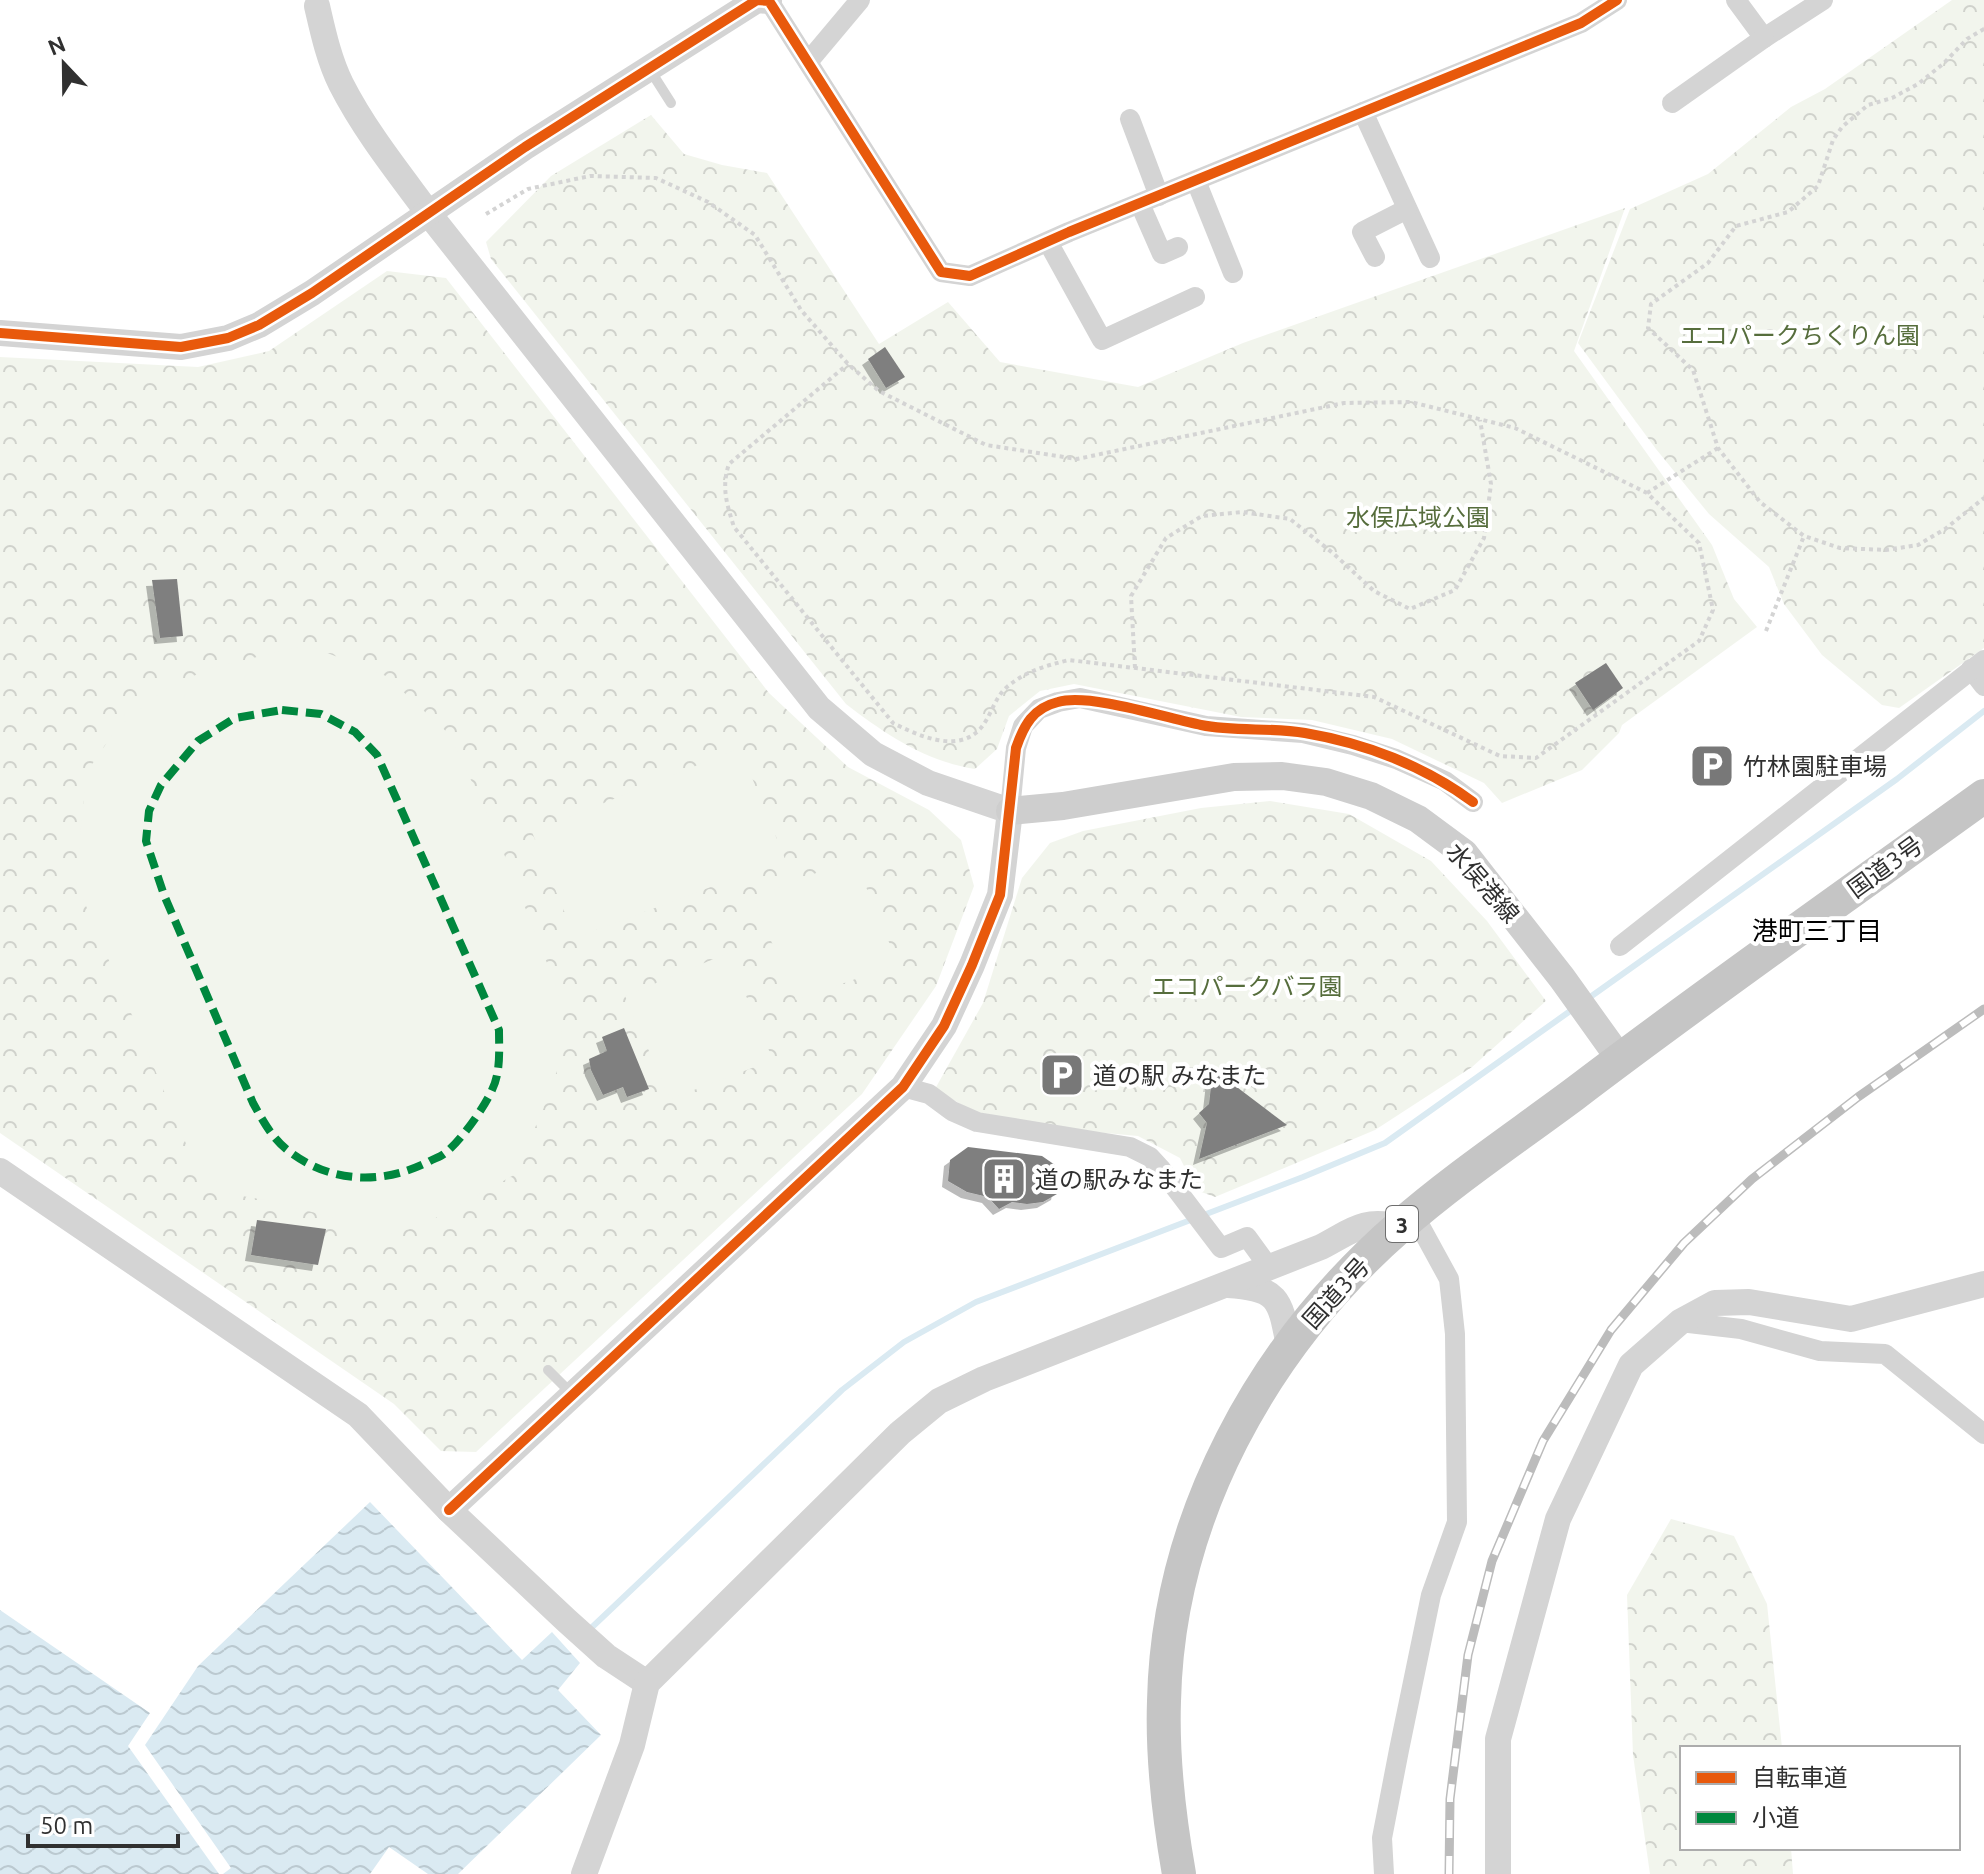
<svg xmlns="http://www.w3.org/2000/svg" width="1984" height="1874" font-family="Ubuntu,'Noto Sans JP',sans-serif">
<defs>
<pattern id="forest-crowns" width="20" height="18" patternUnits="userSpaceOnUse" patternTransform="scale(2)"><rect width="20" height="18" fill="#f2f5ed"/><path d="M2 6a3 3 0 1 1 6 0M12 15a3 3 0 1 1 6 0" fill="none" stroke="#d0d2cc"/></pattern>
<pattern id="water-waves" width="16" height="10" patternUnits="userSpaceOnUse" patternTransform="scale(2)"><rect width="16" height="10" fill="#daeaf2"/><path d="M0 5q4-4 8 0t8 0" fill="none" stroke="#bbc9d0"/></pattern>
<filter id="shadow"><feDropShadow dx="-6" dy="6" stdDeviation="0" flood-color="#0004"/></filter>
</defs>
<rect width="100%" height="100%" fill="#fff"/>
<g fill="url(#forest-crowns)">
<path d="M1952 0H1984V648L1899 708 1882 705 1822 655 1784 604 1769 567 1709 514 1656 449 1578 343 1630 209 1708 174 1791 107 1825 89Z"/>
<path d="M651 115 684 154 722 165 767 173 879 344 948 302 1000 362 1138 387 1243 343 1625 208 1574 351 1712 545 1734 599 1757 627 1622 725 1619 733 1582 770 1502 803 1484 783 1392 739 1312 720 1241 717 1074 684 1040 691 1009 716 997 749 975 769C925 761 885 734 846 704L491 259 486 242 551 176Z"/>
<path d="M387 271 446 278 769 693 848 767 929 810 961 840 974 886 936 986 862 1094 476 1452 441 1451 394 1404 0 1133V357L198 367 269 351Z"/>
<path d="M1270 801 1349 814 1431 861 1487 921 1546 1001 1472 1067 1375 1130 1215 1197 1196 1190 1180 1158 1138 1136 1084 1131 974 1112 935 1089 983 1003 1022 878 1050 843 1083 831 1201 808Z"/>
<path d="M1671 1519 1734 1536 1767 1604 1782 1748H1682V1848H1791L1793 1874H1650L1633 1755 1627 1595Z"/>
</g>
<g fill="#f2f5ed">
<path d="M307 645 386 676 449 734 493 826 558 991 563 1054 542 1112 514 1175 421 1226 338 1248 347 1221 265 1200 226 1193 187 1146 76 882 86 773 117 728 165 689 211 668Z"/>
<path d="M740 748 785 859 575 938 532 832Z"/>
<path d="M854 858 898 964 796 1000 753 898Z"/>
<path d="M728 953 773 1060 670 1099 625 996Z"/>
</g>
<g fill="url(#water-waves)">
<path d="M370 1502 522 1660 552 1632 580 1663 558 1690 601 1735 458 1874H428L389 1847 370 1874H223L231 1868 145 1745 198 1666Z"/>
<path d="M0 1610 150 1713 128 1746 219 1874H0Z"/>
</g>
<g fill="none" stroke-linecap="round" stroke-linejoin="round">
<g stroke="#daeaf2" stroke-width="6">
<path d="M1586 1000 1897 779 1984 711"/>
<path d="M588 1631 842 1390 904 1342 976 1302 1303 1177 1385 1143 1573 1009"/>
</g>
</g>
<g fill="#7f7f7f" filter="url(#shadow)">
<path d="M885 347 905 377 886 388 868 359Z"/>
<path d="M177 579 183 636 160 638 152 580Z"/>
<path d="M1606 663 1623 688 1593 710 1575 683Z"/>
<path d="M624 1028 649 1089 627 1097 623 1087 603 1095 591 1070 589 1059 607 1051 602 1037Z"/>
<path d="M1213 1069 1287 1125 1199 1159 1207 1123 1199 1113 1209 1104Z"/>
<path d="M968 1147 1042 1156 1055 1165 1061 1177 1057 1194 1043 1202 1027 1204 1012 1202 999 1209 988 1197 967 1192 948 1181 950 1160Z"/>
<path d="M257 1220 326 1229 318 1265 251 1255Z"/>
</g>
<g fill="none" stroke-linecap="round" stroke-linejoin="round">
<g stroke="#d4d4d4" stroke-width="4" stroke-dasharray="4 4" stroke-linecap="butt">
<path d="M1984 29 1967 39 1943 64 1918 84 1892 98 1868 105 1842 127 1833 140 1818 186 1788 212 1736 226 1708 263 1651 304 1648 328 1693 370 1718 448 1760 502 1804 536 1840 548 1886 550 1918 545 1945 529 1984 498"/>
<path d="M486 214 528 189 590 176 656 178 708 202 755 235 801 310 848 364 879 391 986 445 1077 459 1344 403 1411 402 1515 428 1647 493 1699 543 1713 610 1699 641 1536 758 1500 756 1374 697 1069 660C1045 666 1026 671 1007 687 994 698 991 717 980 729 957 754 917 735 893 723L734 527C727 505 721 487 729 464L848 364"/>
<path d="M1647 493 1718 448"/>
<path d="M1766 631 1804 536"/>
<path d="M1135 668 1131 596 1166 538 1202 516 1242 512 1290 519 1334 554 1374 591 1410 609 1455 590 1484 538 1491 484 1480 420"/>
</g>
<g stroke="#d4d4d4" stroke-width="10">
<path d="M650 70 671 103"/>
<path d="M548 1370 572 1394"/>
</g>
<g stroke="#d4d4d4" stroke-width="20">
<path d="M1736 0 1764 38 1823 0"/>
<path d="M769 1 941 272 970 276 1069 232 1581 23 1617 0"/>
<path d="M808 62 860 0"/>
<path d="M1672 103 1764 38"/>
<path d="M1363 112 1430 258"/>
<path d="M1130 119 1159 196"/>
<path d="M1196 181 1233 273"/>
<path d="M1140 204 1162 254 1178 247"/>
<path d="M1048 242 1102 340 1195 297"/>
<path d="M1375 257 1362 232 1407 209"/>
<path d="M1971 669 1984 686"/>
<path d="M1010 811 1016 748 1023 726 1039 709 1058 702 1080 698 1206 726 1303 733 1353 745 1396 759 1445 781 1473 802"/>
<path d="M1620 946 1984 660"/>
<path d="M903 1087 929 1094 952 1111 977 1122 1130 1147 1150 1157 1161 1169 1221 1248 1247 1237 1268 1266"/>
<path d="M1680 1322 1741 1329 1820 1351 1885 1354 1984 1434"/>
<path d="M1384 1874 1382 1838 1399 1750 1431 1595 1457 1522 1455 1334 1449 1279 1414 1215"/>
</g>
<g stroke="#d4d4d4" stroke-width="26">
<path d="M317 6C323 32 329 60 341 84 365 131 398 172 429 214L819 708 873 754 928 783 1010 811 1000 895 972 965 944 1026 903 1087 449 1510"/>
<path d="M0 333 181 347 228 338 259 325 312 293 525 147 757 0 769 1"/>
<path d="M0 1171 358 1415 449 1510 566 1620 606 1656 647 1683"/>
<path d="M1228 1285C1279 1288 1280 1299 1289 1346"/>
<path d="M584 1874 632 1745 647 1683 900 1433 939 1401 984 1379 1321 1247C1352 1231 1363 1218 1399 1227"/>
<path d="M1498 1874V1739L1558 1519 1631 1365 1680 1322 1715 1303 1749 1302 1851 1319 1984 1284"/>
</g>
<path stroke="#cecece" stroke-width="28" d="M1010 811 1063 806 1234 777 1282 776 1326 782 1371 796 1418 819 1464 853 1562 978 1620 1059"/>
<path stroke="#c5c5c5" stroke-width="34" d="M1179 1874C1169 1817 1162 1759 1164 1701 1168 1517 1263 1346 1399 1227 1454 1179 1515 1138 1573 1095 1708 992 1847 895 1984 796"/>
<g stroke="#bcbcbc" stroke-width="9">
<path id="rail" d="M1449 1874 1450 1799 1468 1655 1492 1561 1543 1441 1611 1330 1684 1243 1752 1179 1858 1097 1984 1009"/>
</g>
<use href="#rail" stroke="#fff" stroke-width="6" stroke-dasharray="18" stroke-linecap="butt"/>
<path stroke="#00873e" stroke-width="8" stroke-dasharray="16 8" stroke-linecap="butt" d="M282 710 321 714 355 732 377 755 499 1030C499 1049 501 1072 492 1090 484 1108 460 1142 444 1154 440 1157 433 1159 428 1162 382 1185 331 1183 290 1152 273 1140 263 1121 253 1103L164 895 146 841 149 811 161 785 198 741 235 718Z"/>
<g stroke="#fff" stroke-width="15">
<g id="cycleway">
<path d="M0 333 181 347 228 338 259 325 312 293 525 147 757 0 769 1 941 272 970 276 1069 232 1581 23 1617 0"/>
<path d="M449 1510 903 1087 944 1026 972 965 1000 895 1016 748C1024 725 1033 708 1058 702 1090 693 1166 718 1201 725 1235 732 1271 727 1305 733 1364 743 1425 766 1473 802"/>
</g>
</g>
<use href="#cycleway" stroke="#e8590c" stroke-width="10"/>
</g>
<defs>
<g id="parking-square" transform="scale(2.3)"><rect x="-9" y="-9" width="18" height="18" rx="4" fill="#787878" stroke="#fff"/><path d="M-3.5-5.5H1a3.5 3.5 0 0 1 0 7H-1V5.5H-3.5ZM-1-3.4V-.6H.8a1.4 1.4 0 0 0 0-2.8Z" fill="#fff"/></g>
<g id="building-square" transform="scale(2.3)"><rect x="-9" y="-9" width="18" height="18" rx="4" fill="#787878" stroke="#fff"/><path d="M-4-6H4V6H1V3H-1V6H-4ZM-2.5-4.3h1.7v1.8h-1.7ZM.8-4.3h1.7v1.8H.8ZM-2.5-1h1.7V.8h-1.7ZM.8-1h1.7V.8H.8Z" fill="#fff"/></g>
</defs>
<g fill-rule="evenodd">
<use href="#parking-square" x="1712" y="766"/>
<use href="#parking-square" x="1062" y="1075"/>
<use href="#building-square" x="1004" y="1179"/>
</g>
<g text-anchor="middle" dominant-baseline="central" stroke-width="8" stroke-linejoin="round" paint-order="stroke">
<rect fill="#fff" stroke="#6e6e6e" stroke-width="2" x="1386" y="1206" width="32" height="36" rx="6"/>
<g font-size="22" font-weight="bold" fill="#303030">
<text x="1402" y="1224">3</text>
</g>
<g font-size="24" fill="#566d3c" stroke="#fff">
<text x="1800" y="335">エコパークちくりん園</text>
<text x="1418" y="517">水俣広域公園</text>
<text x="1247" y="986">エコパークバラ園</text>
</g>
<g font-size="24" fill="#303030" stroke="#fff" text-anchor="start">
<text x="1743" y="766">竹林園駐車場</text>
<text x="1093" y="1075">道の駅 みなまた</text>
<text x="1035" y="1179">道の駅みなまた</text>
</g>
<g font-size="24" fill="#303030" stroke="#fff">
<text transform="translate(1885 867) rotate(-36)">国道3号</text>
<text transform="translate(1483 883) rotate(49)">水俣港線</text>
<text transform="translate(1336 1293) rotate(-48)">国道3号</text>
</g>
<g font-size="26" fill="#000" stroke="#fff">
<text x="1817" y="930">港町三丁目</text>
</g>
</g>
<rect x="1680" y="1746" width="280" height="104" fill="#ffffff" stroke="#acacac" stroke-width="2"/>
<rect x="1696" y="1772" width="40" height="12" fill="#e8590c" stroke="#acacac" stroke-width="2"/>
<text x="1752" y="1786" font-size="24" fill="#303030">自転車道</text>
<rect x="1696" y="1812" width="40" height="12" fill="#00873e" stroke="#acacac" stroke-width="2"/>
<text x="1752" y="1826" font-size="24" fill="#303030">小道</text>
<g transform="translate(64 64) rotate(338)" stroke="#ffffff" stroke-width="6" paint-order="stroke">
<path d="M0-6L14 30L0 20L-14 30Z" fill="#303030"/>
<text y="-12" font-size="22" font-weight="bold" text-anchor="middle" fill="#303030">N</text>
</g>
<path d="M28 1834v12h150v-12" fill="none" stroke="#303030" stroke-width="4"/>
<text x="40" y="1834" font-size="24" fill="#303030" stroke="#ffffff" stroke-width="6" paint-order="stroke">50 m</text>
</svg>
